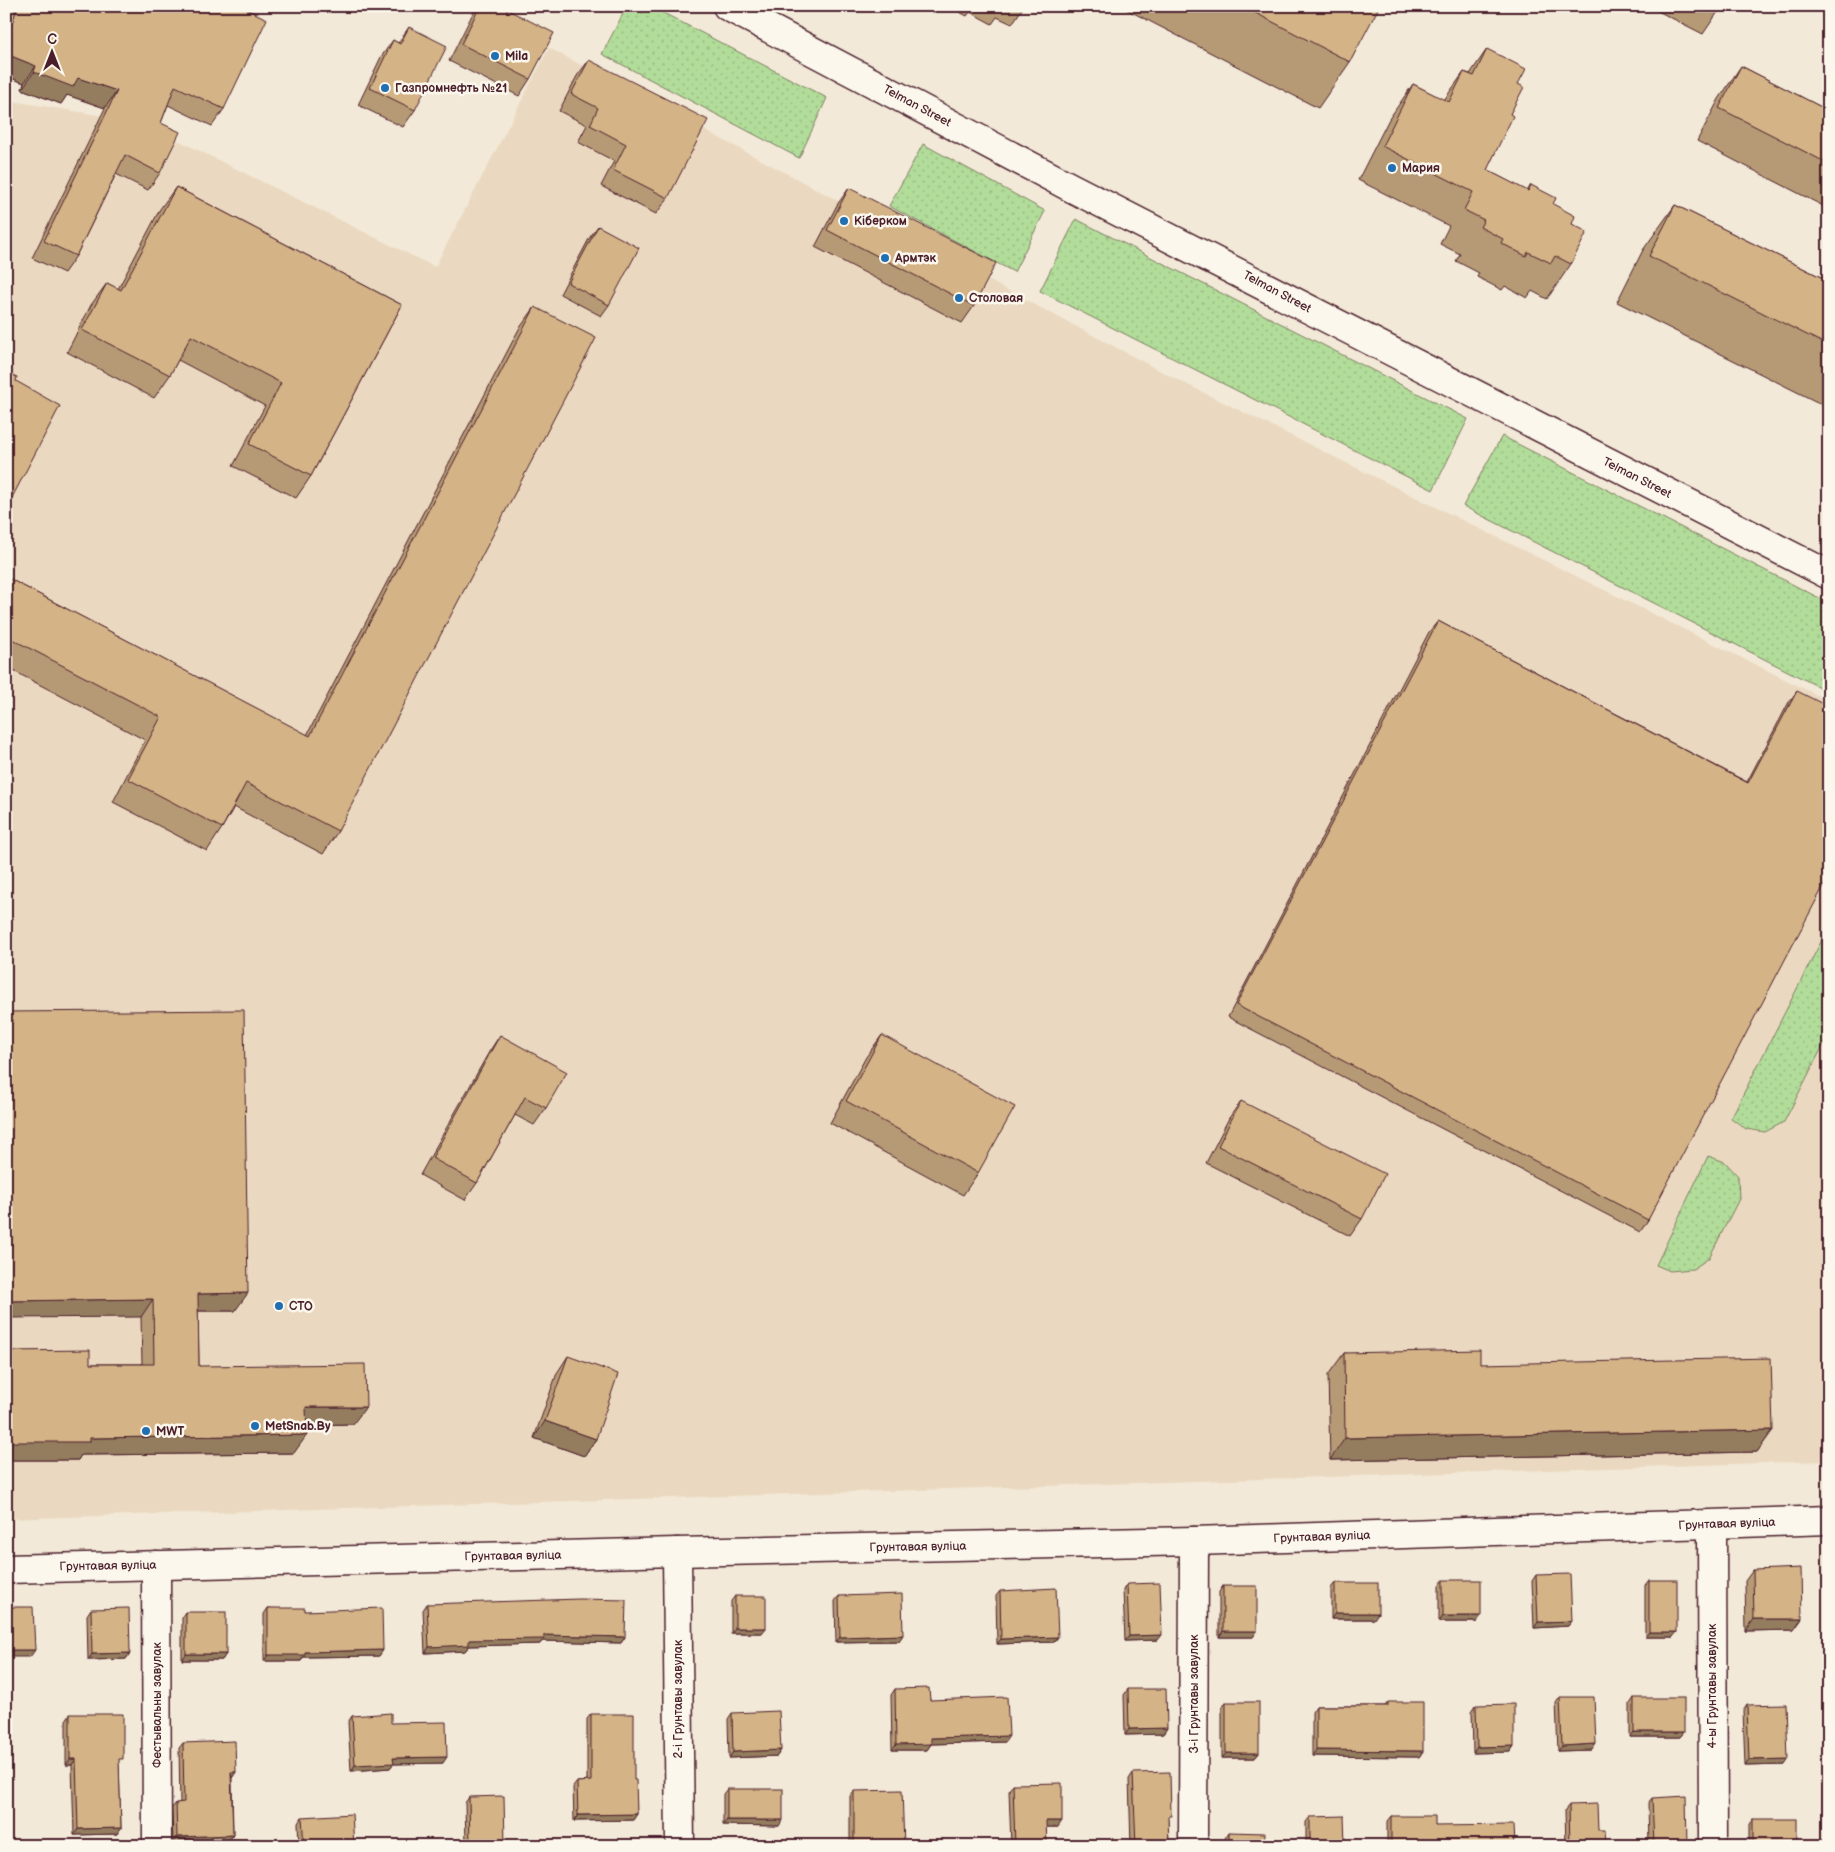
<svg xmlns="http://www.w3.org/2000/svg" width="1835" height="1852" font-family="'Balsamiq Sans',sans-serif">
<defs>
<pattern id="grass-dots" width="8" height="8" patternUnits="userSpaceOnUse" patternTransform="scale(1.25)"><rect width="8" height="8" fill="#b1dc99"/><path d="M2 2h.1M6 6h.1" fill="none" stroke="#9abc84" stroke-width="1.8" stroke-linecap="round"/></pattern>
</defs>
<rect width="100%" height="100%" fill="#f3e9d8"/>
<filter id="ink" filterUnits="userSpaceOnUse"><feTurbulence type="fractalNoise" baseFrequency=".02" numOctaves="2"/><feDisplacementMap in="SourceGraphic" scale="10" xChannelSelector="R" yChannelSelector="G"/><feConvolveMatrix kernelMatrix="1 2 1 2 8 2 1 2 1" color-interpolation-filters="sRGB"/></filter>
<g filter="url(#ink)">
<path fill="#ead9c0" d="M549 48 1170 376 1829 701V1461L6 1519V100L141 122 435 267Z"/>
<g fill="url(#grass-dots)" stroke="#7e7e62">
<path d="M627 6H650L827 98 799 158 602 54Z"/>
<path d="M923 144 1045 211 1014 272 889 206Z"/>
<path d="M1076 219 1468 419 1433 490 1040 291Z"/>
<path d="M1502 436 1829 603V692L1463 506Z"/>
<path d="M1829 926V1034L1784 1122 1765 1132 1746 1129 1731 1118Z"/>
<path d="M1708 1156 1725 1162 1738 1176 1739 1199 1709 1258 1693 1269 1670 1271 1656 1265Z"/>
</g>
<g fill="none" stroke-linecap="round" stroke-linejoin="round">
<g stroke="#4a1f2b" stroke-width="31">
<g id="street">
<path d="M1712 1525 1713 1846"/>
<path d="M677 1552 680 1846"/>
<path d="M156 1565 157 1846"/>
<path d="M1193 1846 1194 1541"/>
</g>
</g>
<g stroke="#4a1f2b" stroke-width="31">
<g id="secondary">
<path d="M727 6 1072 188 1829 575"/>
<path d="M6 1569 677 1552 1194 1541 1829 1520"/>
</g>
</g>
<use href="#street" stroke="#fbf7ec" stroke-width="28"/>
<use href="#secondary" stroke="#fbf7ec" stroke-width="28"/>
</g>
<g fill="#b69a74" stroke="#4a1f2b">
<path d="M13 6H240L224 109 212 126 168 105 161 123 160 173 148 190 116 174 76 256 64 273 32 258 105 108 67 95 61 104 22 89 24 83 6 76V24Z"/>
<path d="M478 6H500L530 79 519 96 449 61 472 15Z"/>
<path d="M948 6H1024L1012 24 997 17 992 24 970 12 967 16Z"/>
<path d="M1120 6H1373L1350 62 1318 108Z"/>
<path d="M1648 6H1722L1703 34Z"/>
<path d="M409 27 415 110 403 127 358 105 381 57 393 40 398 43Z"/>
<path d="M1487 49 1518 84 1510 114 1487 170 1527 191 1531 185 1553 204 1572 224 1571 264 1547 299 1532 291 1527 298 1505 286 1502 290 1477 277 1479 273 1456 261 1460 254 1440 244 1449 226 1358 180 1389 119 1413 84 1444 100 1464 72 1470 74Z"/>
<path d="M589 60 668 198 656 214 601 186 614 161 578 142 587 125 559 111 577 76Z"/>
<path d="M1741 66 1829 111V209L1697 141 1719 99Z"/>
<path d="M176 187 402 305 311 476 296 498 233 466 265 406 178 360 170 375 154 398 67 352 91 305 107 283 118 289 160 209Z"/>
<path d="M849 188 974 306 962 323 815 247 837 205Z"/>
<path d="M1675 205 1829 281V408L1617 302 1643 250Z"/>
<path d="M598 226 609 305 601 316 560 294 590 237Z"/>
<path d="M535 307 338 831 323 854 234 807 222 828 207 851 113 802 145 740 6 667V577L307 735 519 329Z"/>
<path d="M1438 621 1747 782 1789 702 1797 691 1648 1220 1640 1232 1228 1017 1429 632Z"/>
<path d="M6 1012 235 1311H198L199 1366 353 1424 306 1425 294 1453 81 1455 78 1460H6L90 1364H142L141 1317Z"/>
<path d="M500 1035 546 1108 534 1125 515 1115 477 1183 465 1200 420 1175 489 1052Z"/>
<path d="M882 1035 978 1173 963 1195 830 1123 866 1057Z"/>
<path d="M1241 1101 1362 1219 1350 1236 1206 1163 1229 1118Z"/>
<path d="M1344 1353 1480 1364 1773 1430 1757 1452 1330 1460 1328 1375Z"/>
<path d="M568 1356 596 1439 584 1456 534 1438 557 1373Z"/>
<path d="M1753 1570 1794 1630 1746 1631 1745 1581Z"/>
<path d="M1536 1575 1572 1621 1568 1626 1534 1628 1532 1581Z"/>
<path d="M1443 1580 1477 1622H1439V1585Z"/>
<path d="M1649 1580 1673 1637H1645V1585Z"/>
<path d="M1335 1583 1374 1619H1331V1588Z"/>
<path d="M1127 1584 1158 1640 1125 1641 1123 1590Z"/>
<path d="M1223 1586 1257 1631 1253 1637H1219V1592Z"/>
<path d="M1000 1591 1058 1637 1054 1642 997 1644 996 1596Z"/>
<path d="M735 1596 762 1633H731V1601Z"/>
<path d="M839 1596 899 1641 836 1642 835 1601Z"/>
<path d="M427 1604 625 1637 621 1643 542 1641 540 1644 469 1646 465 1651 425 1653 423 1610Z"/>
<path d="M268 1608 305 1611 383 1650 379 1656 303 1657 301 1661H264V1614Z"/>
<path d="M91 1609 130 1653 126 1659 88 1660 87 1615Z"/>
<path d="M186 1612 226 1654 222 1660H182V1618Z"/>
<path d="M895 1689 930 1700 1005 1742 931 1744 927 1750H892L891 1695Z"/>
<path d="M1128 1689 1167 1728 1163 1734 1125 1735 1124 1695Z"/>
<path d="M1560 1697 1592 1750 1558 1751 1556 1703Z"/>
<path d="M1634 1698 1684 1732 1680 1737H1630V1704Z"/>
<path d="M1226 1702 1259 1753 1255 1758H1222V1708Z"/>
<path d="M1388 1702 1423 1751 1419 1757 1312 1756V1712L1316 1706H1385Z"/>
<path d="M1476 1705 1514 1746 1510 1752 1473 1753 1472 1711Z"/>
<path d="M1747 1705 1784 1765 1745 1766 1743 1711Z"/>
<path d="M732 1713 781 1750 777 1756 729 1758 728 1719Z"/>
<path d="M70 1714 119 1765 121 1828 117 1834 74 1835 72 1765H66V1720Z"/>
<path d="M591 1714 634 1780 637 1814 633 1820 574 1821 573 1787 577 1782 587 1781V1719Z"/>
<path d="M352 1716 391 1723 443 1763 393 1764 390 1768 351 1771 348 1722Z"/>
<path d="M183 1743 236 1772 232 1778 233 1835 229 1841 173 1843 172 1808 176 1803H180L179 1748Z"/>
<path d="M1133 1773 1168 1820 1169 1846H1131L1129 1779Z"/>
<path d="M1013 1784 1058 1827H1046L1047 1846H1011L1009 1790Z"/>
<path d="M727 1789 779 1826 723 1825V1794Z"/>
<path d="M854 1791 904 1846H850V1796Z"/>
<path d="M469 1797 505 1846H466L465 1803Z"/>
<path d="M1652 1798 1687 1845 1686 1846H1649L1648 1803Z"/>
<path d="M1569 1805 1598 1830 1606 1846H1566L1565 1810Z"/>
<path d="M1391 1816 1435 1826 1514 1846H1387V1821Z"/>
<path d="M302 1817 354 1846H299L298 1823Z"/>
<path d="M1310 1817 1345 1846H1306V1822Z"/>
<path d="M1753 1819 1797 1846H1749V1824Z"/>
<path d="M1229 1832 1264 1846H1225V1838Z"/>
</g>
<g fill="#947d5e" stroke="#4a1f2b">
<path d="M6 54 36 66 24 83 6 76Z"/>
<path d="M34 72 78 78 117 91 105 108 67 95 61 104 22 89Z"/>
<path d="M248 1293 235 1311H186L198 1294Z"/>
<path d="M153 1299 141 1317 6 1318V1301Z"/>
<path d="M306 1407H366L353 1424 294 1425Z"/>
<path d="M545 1421 596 1439 584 1456 534 1438Z"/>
<path d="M1773 1430 1757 1452 1330 1460 1345 1438Z"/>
<path d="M307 1435 294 1453 81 1455 78 1460H6V1442L90 1438Z"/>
<path d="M1335 1613H1378L1374 1619H1331Z"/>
<path d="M1443 1616H1481L1477 1622H1439Z"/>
<path d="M1754 1619H1802L1794 1630 1746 1631Z"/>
<path d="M1572 1621 1568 1626 1534 1628 1538 1622Z"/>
<path d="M735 1628H766L762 1633H731Z"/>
<path d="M1223 1631H1257L1253 1637H1219Z"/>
<path d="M1649 1632H1677L1673 1637H1645Z"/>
<path d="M544 1635 625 1637 621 1643 542 1641 540 1644 469 1646 465 1651 425 1653 429 1647 469 1640Z"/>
<path d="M903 1635 899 1641 836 1642 840 1637Z"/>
<path d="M1162 1635 1158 1640 1125 1641 1129 1636Z"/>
<path d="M1058 1637 1054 1642 997 1644 1001 1639Z"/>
<path d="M6 1650H35L30 1657H6Z"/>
<path d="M383 1650 379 1656 303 1657 301 1661H264L268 1655 305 1652Z"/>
<path d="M130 1653 126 1659 88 1660 92 1654Z"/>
<path d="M186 1654H226L222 1660H182Z"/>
<path d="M1167 1728 1163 1734 1125 1735 1129 1729Z"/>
<path d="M1634 1732H1684L1680 1737H1630Z"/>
<path d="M1009 1736 1005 1742 931 1744 927 1750H892L896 1745 931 1738Z"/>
<path d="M1596 1744 1592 1750 1558 1751 1562 1746Z"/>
<path d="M1514 1746 1510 1752 1473 1753 1477 1747Z"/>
<path d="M781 1750 777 1756 729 1758 733 1752Z"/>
<path d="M1316 1750 1423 1751 1419 1757 1312 1756Z"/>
<path d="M1226 1753H1259L1255 1758H1222Z"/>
<path d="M447 1757 443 1763 393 1764 390 1768 351 1771 355 1765 393 1758Z"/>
<path d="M70 1759H76L72 1765H66Z"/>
<path d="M1788 1759 1784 1765 1745 1766 1749 1760Z"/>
<path d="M231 1772H236L232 1778Z"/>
<path d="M637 1814 633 1820 574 1821 578 1815Z"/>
<path d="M727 1820H783L779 1826 723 1825Z"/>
<path d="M1046 1821H1062L1058 1827H1042Z"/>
<path d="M121 1828 117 1834 74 1835 78 1829Z"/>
<path d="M233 1835 229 1841 173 1843 177 1837Z"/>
<path d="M1687 1845 1686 1846H1653Z"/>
</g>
<g fill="#d4b387" stroke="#4a1f2b">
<path d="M18 6H240L267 19 224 109 175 86 161 123 180 132 160 173 125 155 76 256 44 241 117 91 78 78 73 87 34 72 36 66 6 54V40Z"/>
<path d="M480 6H500L554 33 530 79 461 44Z"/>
<path d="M1242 6H1373L1378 9 1350 62Z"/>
<path d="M409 27 447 46 415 110 370 88 393 40 400 44Z"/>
<path d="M1487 49 1526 69 1518 84 1524 87 1510 114 1513 116 1487 170 1528 191 1531 185 1556 198 1553 204 1575 216 1572 224 1587 232 1571 264 1555 256 1551 263 1528 252 1526 256 1501 243 1503 239 1480 227 1484 220 1464 210 1473 192 1382 146 1413 84 1449 102 1464 72 1474 76Z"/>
<path d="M589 60 708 120 668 198 613 170 626 144 590 125 598 108 571 94Z"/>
<path d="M1741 66 1829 111V164L1719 108Z"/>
<path d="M176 187 402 305 311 476 249 444 281 383 191 336 170 375 82 330 107 283 121 290Z"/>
<path d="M849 188 996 263 974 306 827 230Z"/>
<path d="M1675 205 1829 281V346L1649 256Z"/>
<path d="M598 226 639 248 609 305 568 283Z"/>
<path d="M535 307 596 338 338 831 246 783 222 828 128 779 161 717 6 636V577L310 736Z"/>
<path d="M6 372 17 377 16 381 60 406 6 509Z"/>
<path d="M1438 621 1748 783 1797 691 1829 707V876L1648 1220 1236 1005Z"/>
<path d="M244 1010 248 1293 198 1294 199 1366 365 1364 366 1407H306L307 1435 90 1438V1442H6V1351L90 1350V1364H154L153 1299 6 1301V1012Z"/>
<path d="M500 1035 567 1072 546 1108 525 1097 477 1183 432 1158Z"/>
<path d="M882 1035 1015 1107 978 1173 846 1101Z"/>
<path d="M1241 1101 1385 1174 1362 1219 1218 1146Z"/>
<path d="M1480 1350V1364L1771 1358 1773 1430 1345 1438 1344 1353Z"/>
<path d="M568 1356 618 1374 596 1439 545 1421Z"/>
<path d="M1801 1568 1802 1619H1754L1753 1570Z"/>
<path d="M1570 1574 1572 1621 1538 1622 1536 1575Z"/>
<rect x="1443" y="1580" width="38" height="36"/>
<rect x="1649" y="1580" width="28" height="52"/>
<path d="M1160 1583 1162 1635 1129 1636 1127 1584Z"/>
<rect x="1335" y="1583" width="43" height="30"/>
<rect x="1223" y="1586" width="34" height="45"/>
<path d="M1056 1588 1058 1637 1001 1639 1000 1591Z"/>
<path d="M902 1594 903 1635 840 1637 839 1596Z"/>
<rect x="735" y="1596" width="31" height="32"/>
<path d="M580 1599 626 1600 625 1637 544 1635V1639L469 1640V1645L429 1647 427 1604Z"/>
<path d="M6 1607H33L35 1650H6Z"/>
<path d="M129 1608 130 1653 92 1654 91 1609Z"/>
<path d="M268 1608H305V1611L382 1608 383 1650 305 1652V1655H268Z"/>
<rect x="186" y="1612" width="40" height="42"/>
<path d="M929 1688 930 1700 1007 1697 1009 1736 931 1738V1744L896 1745 895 1689Z"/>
<path d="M1128 1689H1166L1167 1728 1129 1729Z"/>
<path d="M1560 1697H1594L1596 1744 1562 1746Z"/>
<rect x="1634" y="1698" width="50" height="34"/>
<rect x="1226" y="1702" width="33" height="51"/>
<path d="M1388 1702H1423V1751L1316 1750V1706H1388Z"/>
<path d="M1514 1704V1746L1477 1747 1476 1705Z"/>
<path d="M1786 1704 1788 1759 1749 1760 1747 1705Z"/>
<path d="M779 1711 781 1750 733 1752 732 1713Z"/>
<path d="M391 1713V1723L446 1722 447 1757 393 1758 394 1763 355 1765 352 1716Z"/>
<path d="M70 1714H123V1759H119L121 1828 78 1829 76 1759H70Z"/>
<path d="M591 1714H634V1780H636L637 1814 578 1815 577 1782 591 1781Z"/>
<path d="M235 1741 236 1772H231L233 1835 177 1837 176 1803 184 1802 183 1743Z"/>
<path d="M1170 1772 1171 1816H1168L1169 1846H1136L1133 1773Z"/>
<path d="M1062 1783V1821H1046L1047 1846H1015L1013 1784Z"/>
<rect x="727" y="1789" width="56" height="31"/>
<path d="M902 1790 904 1846H854V1791Z"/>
<path d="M504 1796 505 1846H470L469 1797Z"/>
<path d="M1686 1796 1687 1845H1654L1652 1798Z"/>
<path d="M1597 1804 1598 1830H1605L1606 1846H1570L1569 1805Z"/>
<path d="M352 1814 354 1846H304L302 1817Z"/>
<path d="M1344 1816 1345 1846H1310V1817Z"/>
<path d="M1391 1816H1435V1826L1513 1825 1514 1846H1391Z"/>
<rect x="1753" y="1819" width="44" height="27"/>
<path d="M1229 1832 1265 1833 1264 1846H1229Z"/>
</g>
</g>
<g fill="#1f6fb2" stroke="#fbf7ec" stroke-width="2">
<circle cx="495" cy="56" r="5"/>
<circle cx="385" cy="88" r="5"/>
<circle cx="1392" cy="168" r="5"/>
<circle cx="844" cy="221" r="5"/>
<circle cx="885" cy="258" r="5"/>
<circle cx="959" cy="298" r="5"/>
<circle cx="279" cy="1306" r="5"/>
<circle cx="255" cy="1426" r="5"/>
<circle cx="146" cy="1431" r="5"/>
</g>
<g text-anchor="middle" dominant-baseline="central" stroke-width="5" stroke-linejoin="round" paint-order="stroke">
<g font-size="12" font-weight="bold" fill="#4a1f2b" stroke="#fbf7ec" text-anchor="start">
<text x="505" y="56">Mila</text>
<text x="395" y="88">Газпромнефть №21</text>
<text x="1402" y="168">Мария</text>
<text x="854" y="221">Кіберком</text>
<text x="895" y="258">Армтэк</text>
<text x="969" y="298">Столовая</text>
<text x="289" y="1306">СТО</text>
<text x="265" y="1426">MetSnab.By</text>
<text x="156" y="1431">MWT</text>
</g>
<g font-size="12" fill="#4a1f2b" stroke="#fbf7ec">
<text transform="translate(917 106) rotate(28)">Telman Street</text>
<text transform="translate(1277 292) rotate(28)">Telman Street</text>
<text transform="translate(1637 478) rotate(27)">Telman Street</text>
<text transform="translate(1727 1524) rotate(-2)">Грунтавая вуліца</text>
<text transform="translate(1322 1537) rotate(-2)">Грунтавая вуліца</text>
<text transform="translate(918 1547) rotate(-1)">Грунтавая вуліца</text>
<text transform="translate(513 1556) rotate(-1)">Грунтавая вуліца</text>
<text transform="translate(108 1566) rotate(-1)">Грунтавая вуліца</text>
<text transform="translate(1712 1686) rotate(-90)">4-ы Грунтавы завулак</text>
<text transform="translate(1194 1694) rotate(-90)">3-і Грунтавы завулак</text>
<text transform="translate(678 1699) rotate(-90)">2-і Грунтавы завулак</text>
<text transform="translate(157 1705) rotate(-90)">Фестывальны завулак</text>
</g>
</g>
<rect width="1835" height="1852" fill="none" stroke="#fbf7ec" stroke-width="25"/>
<rect x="12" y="12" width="1810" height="1827" fill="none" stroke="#4a1f2b" stroke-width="2" filter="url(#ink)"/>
<g transform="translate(52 52)" stroke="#fbf7ec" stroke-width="4" paint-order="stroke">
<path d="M0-4L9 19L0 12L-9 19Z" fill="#4a1f2b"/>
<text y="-8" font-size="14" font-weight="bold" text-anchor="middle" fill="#4a1f2b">С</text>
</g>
</svg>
